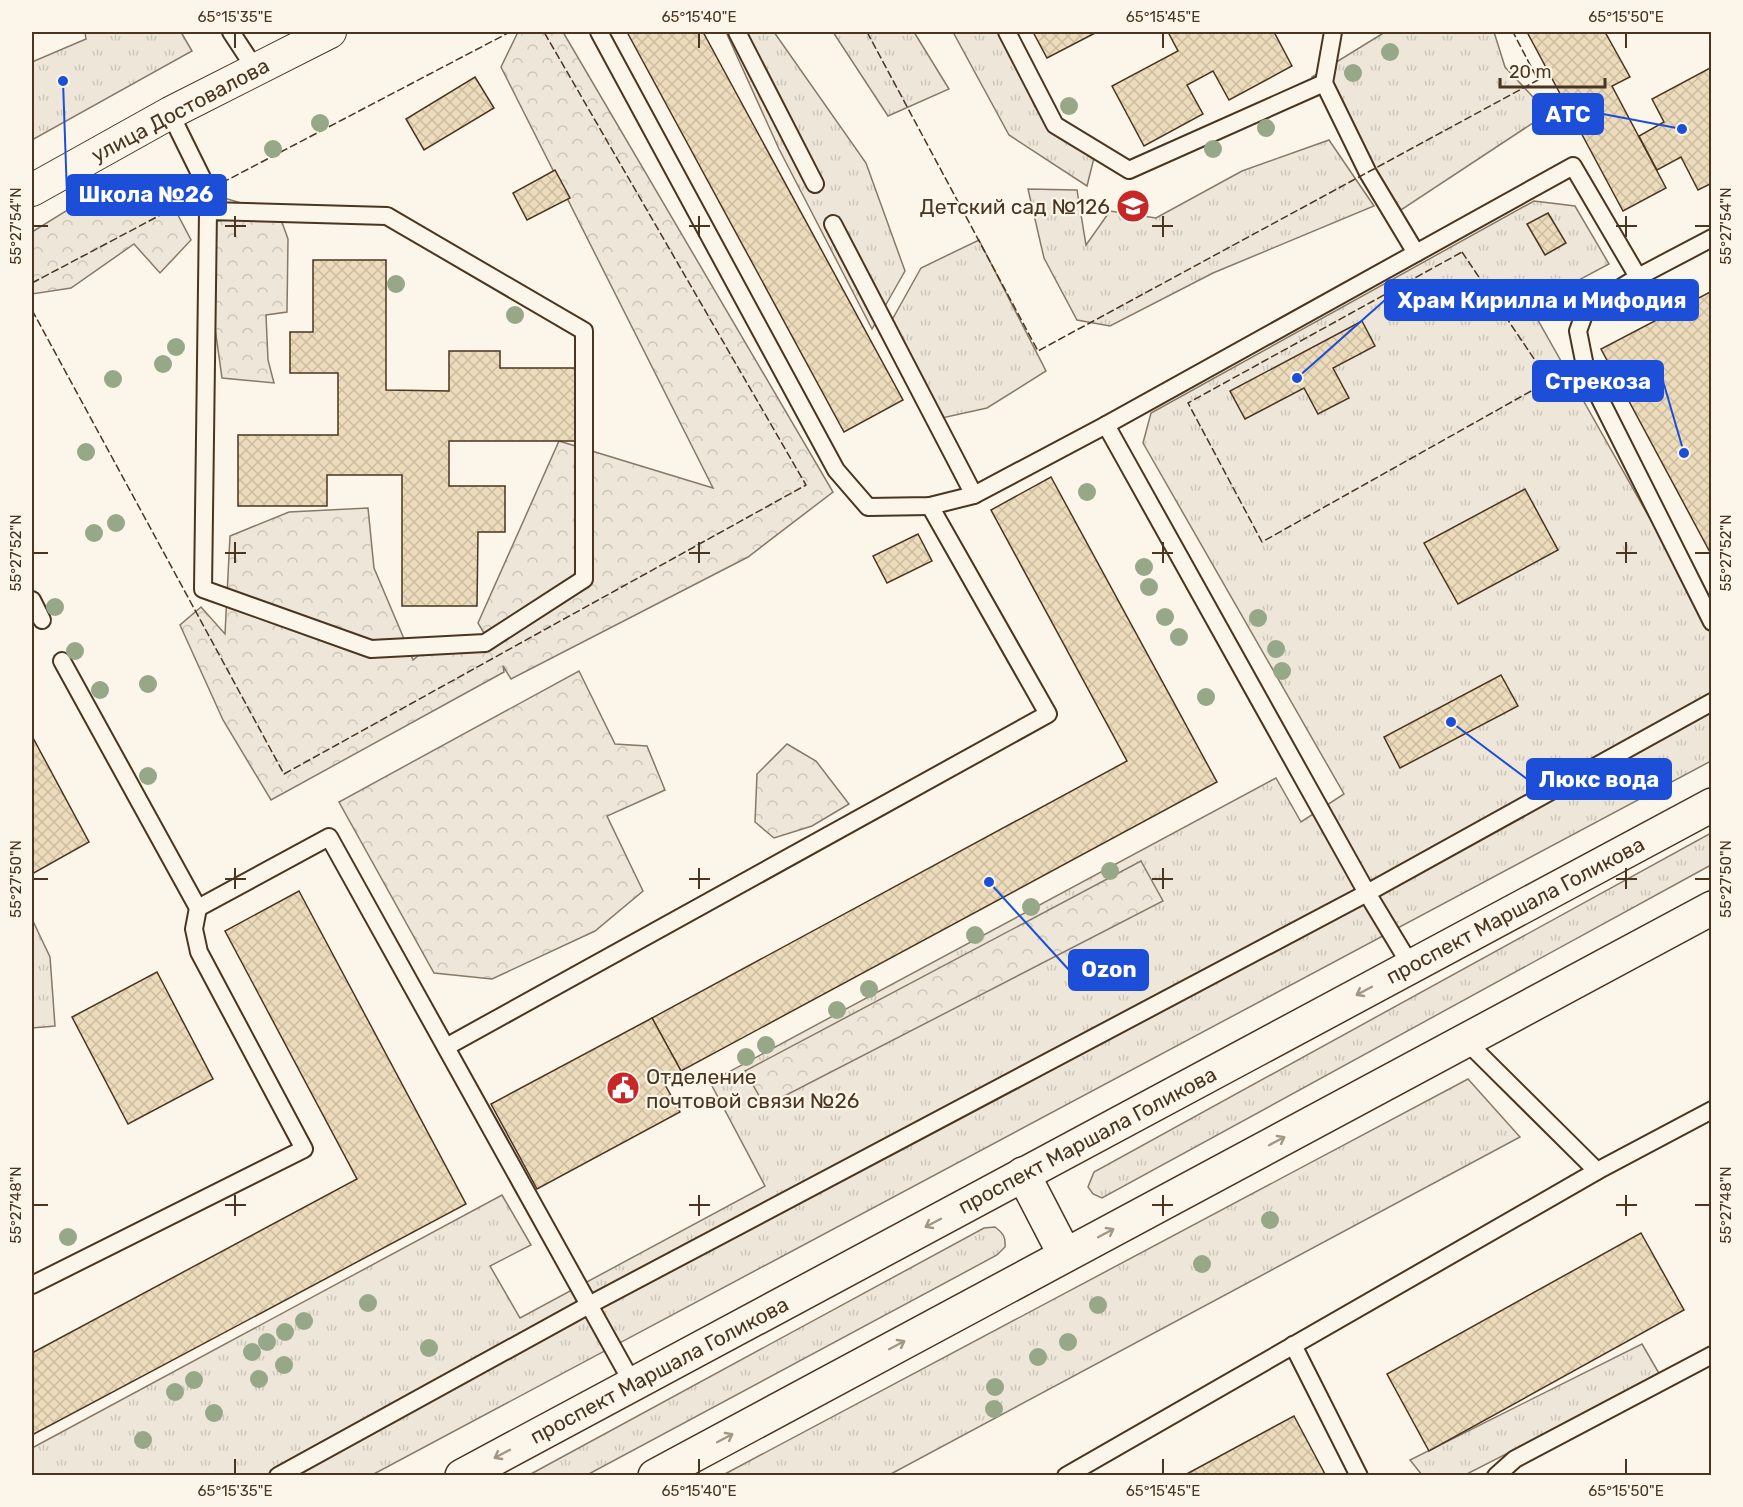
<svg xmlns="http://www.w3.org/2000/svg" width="1743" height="1507" font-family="Rubik,sans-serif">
<defs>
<pattern id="grass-tufts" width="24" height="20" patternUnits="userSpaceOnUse" patternTransform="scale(1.5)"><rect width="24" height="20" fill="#ede6d9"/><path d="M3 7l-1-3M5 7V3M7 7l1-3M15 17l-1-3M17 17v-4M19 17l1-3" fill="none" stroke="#cdc6ba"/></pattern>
<pattern id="forest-crowns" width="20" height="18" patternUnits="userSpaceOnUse" patternTransform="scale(1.5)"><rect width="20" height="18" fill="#ede6d9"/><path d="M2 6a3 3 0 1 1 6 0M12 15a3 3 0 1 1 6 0" fill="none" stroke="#cdc6ba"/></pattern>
<pattern id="building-cross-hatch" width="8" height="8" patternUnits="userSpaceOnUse" patternTransform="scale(1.5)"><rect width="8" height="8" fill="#ecdcbc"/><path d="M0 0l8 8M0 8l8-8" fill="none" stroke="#ccbda1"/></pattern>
</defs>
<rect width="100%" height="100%" fill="#fbf6e9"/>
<g fill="url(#grass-tufts)" stroke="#887966" stroke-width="1.5">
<path d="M85 32H181L192 51 32 140V62L86 39Z"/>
<path d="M726 32H774L866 163 905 271 872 329 779 149Z"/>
<path d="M833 32H914L949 89 888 116Z"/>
<path d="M953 32H1004L1035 107 1098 142 1087 186 1009 135Z"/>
<path d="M1385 32H1494L1505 67 1548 113 1401 210 1312 77Z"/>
<path d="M1329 140 1374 206 1213 273 1110 326 1077 320 1044 258 1028 189 1077 190 1086 245 1110 211 1156 218 1242 171Z"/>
<path d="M1534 201 1575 206 1609 264 1530 306 1693 595 1711 617V761L372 1475 32 1476V1448L502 1195 531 1245 490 1266 520 1318 765 1186 710 1082 1276 778 1301 822 1344 794 1143 443 1151 413Z"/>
<path d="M979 240 1046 371 987 408 933 420 887 329 921 268Z"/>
<path d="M1711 833V865L1102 1198 1093 1194 1088 1187 1094 1172Z"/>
<path d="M32 919 50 957 55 1026 32 1028Z"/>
<path d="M1468 1079 1520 1137 889 1475H723Z"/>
<path d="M995 1227C1003 1233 1006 1237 1005 1247L997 1255 587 1475H529L984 1228Z"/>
<path d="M1642 1344 1660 1375 1465 1475H1422L1410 1460Z"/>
</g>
<g fill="url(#forest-crowns)" stroke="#887966" stroke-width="1.5">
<path d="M518 32H563L833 492 748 557 511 679 503 666 504 672 271 800 223 720 180 625 201 607 225 634 230 536 289 512 368 508 374 568 413 660 438 639 488 640 478 623 559 441 713 488 501 67Z"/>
<path d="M110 177 159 179 191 240 160 273 134 244 71 288 32 294V232L71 208Z"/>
<path d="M217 196 279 214 288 239 287 312 266 315 268 360 274 383 222 378 206 263Z"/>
<path d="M579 671 615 744 647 746 665 790 607 816 643 891 595 931 492 979 434 973 339 802Z"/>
<path d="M787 744 816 761 849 804 812 826 774 838 755 822 757 774Z"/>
<path d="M1141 861 1163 901 765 1106 745 1071Z"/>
</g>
<g fill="url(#building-cross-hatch)" stroke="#4a3520" stroke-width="1.5">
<path d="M627 32H703L903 400 844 432Z"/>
<path d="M1033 32H1097L1047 58Z"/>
<path d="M1168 32H1274L1292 66 1229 100 1213 71 1187 85 1203 114 1144 146 1112 86 1178 51Z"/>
<path d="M1527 32H1605L1630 77 1612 86 1666 188 1623 211Z"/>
<path d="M1712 67V183L1698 190 1681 157 1657 170 1639 136 1664 122 1652 99Z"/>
<path d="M475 77 494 108 424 150 406 119Z"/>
<path d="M555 170 570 198 527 220 513 193Z"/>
<path d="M1548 213 1566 243 1545 255 1527 224Z"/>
<path d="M313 260H386V390L449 391V351H500V368H579V441H449V486H505V532H478L477 606H402V475H327V506H238V435H338V373H290V332H313Z"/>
<path d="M1712 291V556L1601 349Z"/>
<path d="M1362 321 1375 346 1333 368 1349 398 1318 414 1304 388 1245 419 1230 391Z"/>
<path d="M1051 477 1217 782 681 1071 652 1018 1127 761 991 510Z"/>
<path d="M1525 489 1558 550 1458 604 1424 543Z"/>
<path d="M918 534 932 561 887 583 873 556Z"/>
<path d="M1501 675 1518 706 1400 768 1384 737Z"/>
<path d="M32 736 89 842 32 874Z"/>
<path d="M299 891 466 1204 32 1435V1353L357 1179 225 931Z"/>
<path d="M157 972 213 1079 128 1124 72 1017Z"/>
<path d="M652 1018 681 1071 663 1081 680 1112 537 1189 491 1104Z"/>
<path d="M1641 1233 1684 1310 1429 1451 1387 1374Z"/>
<path d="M1294 1416 1326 1476H1183Z"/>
</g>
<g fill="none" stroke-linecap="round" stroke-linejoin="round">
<g stroke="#4a3520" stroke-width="20">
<g id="service">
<path d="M231 32 256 70"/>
<path d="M599 32 836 470 868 507 930 506 974 495"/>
<path d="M737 32 815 184"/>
<path d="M1007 32 1055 125 1129 170 1324 83"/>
<path d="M1333 32 1324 83 1368 173 1416 253"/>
<path d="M170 113 208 190V211L203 589 371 649 485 643 584 579V331L387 216 208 211"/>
<path d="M833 224 974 495 1106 425 1367 893 1411 966"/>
<path d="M1712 238 1638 277 1586 309 1578 331 1586 371 1712 622"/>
<path d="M1106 425 1573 166 1638 277"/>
<path d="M32 600 42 620"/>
<path d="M62 661 198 908 329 837 633 1384"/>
<path d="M1465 1040 1597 1171 1712 1110"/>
<path d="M446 1047 1048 714 930 506"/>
<path d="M32 1285 304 1149 199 952 194 929 198 908"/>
<path d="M1293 1345 1359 1476"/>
<path d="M278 1476 589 1305 1367 893 1712 702"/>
<path d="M1066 1476 1597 1171"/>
<path d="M1496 1476 1515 1459 1712 1355"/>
</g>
</g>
<g stroke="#4a3520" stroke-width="34">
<path id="minor" d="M32 190 170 113 330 32"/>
</g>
<g stroke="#4a3520" stroke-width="36">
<g id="secondary">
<path d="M1023 1174 1065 1255"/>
<path d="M462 1476 1712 805"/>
<path d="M655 1476 1712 908"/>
</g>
</g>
<use href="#service" stroke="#fbf6e9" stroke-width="16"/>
<use href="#minor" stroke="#fbf6e9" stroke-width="32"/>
<use href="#secondary" stroke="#fbf6e9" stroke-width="33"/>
<g stroke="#4a3520" stroke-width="1.5" stroke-dasharray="8 3" stroke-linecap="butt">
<path d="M867 32 1038 351 1538 80 1513 32"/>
<path d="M212 188 510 32"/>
<path d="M1462 252 1549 381 1262 542 1188 403Z"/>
<path d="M32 283 204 192"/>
<path d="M32 310 284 774 806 485 544 32"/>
</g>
</g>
<g fill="#96a887">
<circle cx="1390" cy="52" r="9"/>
<circle cx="1353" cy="73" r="9"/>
<circle cx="1069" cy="106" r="9"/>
<circle cx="320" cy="123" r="9"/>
<circle cx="1266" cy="128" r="9"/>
<circle cx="273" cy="149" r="9"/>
<circle cx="1213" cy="149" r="9"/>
<circle cx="396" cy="284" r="9"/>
<circle cx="515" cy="315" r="9"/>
<circle cx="176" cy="347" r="9"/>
<circle cx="163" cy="364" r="9"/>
<circle cx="113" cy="379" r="9"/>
<circle cx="86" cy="452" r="9"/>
<circle cx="1087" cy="492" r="9"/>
<circle cx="116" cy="523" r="9"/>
<circle cx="94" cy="533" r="9"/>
<circle cx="1144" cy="567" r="9"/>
<circle cx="1149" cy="587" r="9"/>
<circle cx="55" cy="607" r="9"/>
<circle cx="1165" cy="617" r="9"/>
<circle cx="1258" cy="618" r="9"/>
<circle cx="1179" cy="637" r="9"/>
<circle cx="1276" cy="649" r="9"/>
<circle cx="75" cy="651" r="9"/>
<circle cx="1282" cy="671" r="9"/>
<circle cx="148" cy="684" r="9"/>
<circle cx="100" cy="690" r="9"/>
<circle cx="1206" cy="697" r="9"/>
<circle cx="148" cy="776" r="9"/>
<circle cx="1110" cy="871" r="9"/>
<circle cx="1031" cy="907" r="9"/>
<circle cx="975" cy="935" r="9"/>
<circle cx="869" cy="989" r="9"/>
<circle cx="837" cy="1010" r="9"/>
<circle cx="766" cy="1045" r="9"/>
<circle cx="746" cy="1057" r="9"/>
<circle cx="1270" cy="1220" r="9"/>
<circle cx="68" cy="1237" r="9"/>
<circle cx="1202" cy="1264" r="9"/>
<circle cx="368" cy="1303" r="9"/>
<circle cx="1098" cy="1305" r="9"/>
<circle cx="304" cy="1321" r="9"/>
<circle cx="285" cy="1332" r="9"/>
<circle cx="267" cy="1342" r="9"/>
<circle cx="1068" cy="1342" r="9"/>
<circle cx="429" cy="1348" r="9"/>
<circle cx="252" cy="1352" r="9"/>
<circle cx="1038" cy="1357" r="9"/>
<circle cx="284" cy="1365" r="9"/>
<circle cx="259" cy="1379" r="9"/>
<circle cx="194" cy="1380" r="9"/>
<circle cx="995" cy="1387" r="9"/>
<circle cx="175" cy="1392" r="9"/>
<circle cx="994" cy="1409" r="9"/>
<circle cx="214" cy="1413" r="9"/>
<circle cx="143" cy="1440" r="9"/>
</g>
<defs><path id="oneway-shaft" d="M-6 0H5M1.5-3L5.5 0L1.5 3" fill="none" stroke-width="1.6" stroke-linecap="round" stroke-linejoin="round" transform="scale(1.5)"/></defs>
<g stroke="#a29684">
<use href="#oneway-shaft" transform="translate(1364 991) rotate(152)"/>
<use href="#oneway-shaft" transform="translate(1277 1141) rotate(-28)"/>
<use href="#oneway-shaft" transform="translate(933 1223) rotate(152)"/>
<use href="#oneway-shaft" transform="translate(1106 1233) rotate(-28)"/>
<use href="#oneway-shaft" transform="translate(897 1345) rotate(-28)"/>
<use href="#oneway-shaft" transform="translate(725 1438) rotate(-28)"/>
<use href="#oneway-shaft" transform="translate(502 1454) rotate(152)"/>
</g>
<path fill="none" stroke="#4a3520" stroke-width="2" d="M235 33V48M699 33V48M1163 33V48M1626 33V48M235 216V237M699 216V237M1163 216V237M1626 216V237M33 226H48M225 226H246M689 226H710M1152 226H1173M1616 226H1637M1695 226H1710M235 542V563M699 542V563M1163 542V563M1626 542V563M33 553H48M225 553H246M689 553H710M1152 553H1173M1616 553H1637M1695 553H1710M235 868V889M699 868V889M1163 868V889M1626 868V889M33 879H48M225 879H246M689 879H710M1152 879H1173M1616 879H1637M1695 879H1710M235 1195V1216M699 1195V1216M1163 1195V1216M1626 1195V1216M33 1205H48M225 1205H246M689 1205H710M1152 1205H1173M1616 1205H1637M1695 1205H1710M235 1459V1474M699 1459V1474M1163 1459V1474M1626 1459V1474"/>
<defs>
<g id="school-disc" transform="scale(1.725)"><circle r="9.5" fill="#c62828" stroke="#fbf6e9"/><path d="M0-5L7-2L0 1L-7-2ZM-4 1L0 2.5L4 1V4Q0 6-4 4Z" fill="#fff"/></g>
<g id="civic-disc" transform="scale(1.725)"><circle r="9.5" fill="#c62828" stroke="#fbf6e9"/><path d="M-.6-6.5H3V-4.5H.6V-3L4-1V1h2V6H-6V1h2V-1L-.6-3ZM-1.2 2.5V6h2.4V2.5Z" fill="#fff"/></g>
</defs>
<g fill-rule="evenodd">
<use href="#school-disc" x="1133" y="206"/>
<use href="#civic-disc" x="623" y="1088"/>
</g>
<g text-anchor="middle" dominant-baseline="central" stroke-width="4.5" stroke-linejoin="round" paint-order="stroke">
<g font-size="21" fill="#4a3520" stroke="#fbf6e9">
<text transform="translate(180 110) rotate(-28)">улица Достовалова</text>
<text transform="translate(1515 910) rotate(-28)">проспект Маршала Голикова</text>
<text transform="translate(1087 1140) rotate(-28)">проспект Маршала Голикова</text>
<text transform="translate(659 1370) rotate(-28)">проспект Маршала Голикова</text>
</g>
<g font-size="21" fill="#4a3520" stroke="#fbf6e9" text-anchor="end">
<text x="1110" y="206">Детский сад №126</text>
<text x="646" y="1076" text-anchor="start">Отделение<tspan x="646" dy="24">почтовой связи №26</tspan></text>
</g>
</g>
<path fill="none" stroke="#1d4ed8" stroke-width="2" d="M1682 129L1603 114M63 81L67 195M1297 378L1385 300M1684 453L1663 381M1451 722L1527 779M989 882L1069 970"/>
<g fill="#1d4ed8" stroke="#fbf6e9" stroke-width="2">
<circle cx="1682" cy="129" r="6"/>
<circle cx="63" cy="81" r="6"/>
<circle cx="1297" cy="378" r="6"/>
<circle cx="1684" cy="453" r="6"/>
<circle cx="1451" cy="722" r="6"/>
<circle cx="989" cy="882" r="6"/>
</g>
<g fill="#1d4ed8" stroke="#1d4ed8" stroke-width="2">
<rect x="1533" y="94" width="70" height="40" rx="6"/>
<rect x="67" y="175" width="159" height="40" rx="6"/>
<rect x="1385" y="280" width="313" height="40" rx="6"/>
<rect x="1533" y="361" width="130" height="40" rx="6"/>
<rect x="1527" y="759" width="144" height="40" rx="6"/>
<rect x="1069" y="950" width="79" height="40" rx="6"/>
</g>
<g font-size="22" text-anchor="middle" font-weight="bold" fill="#fff">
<text x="1568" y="122">АТС</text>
<text x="146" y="202">Школа №26</text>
<text x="1542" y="308">Храм Кирилла и Мифодия</text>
<text x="1598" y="389">Стрекоза</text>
<text x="1599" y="787">Люкс вода</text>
<text x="1109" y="977">Ozon</text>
</g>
<rect width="1743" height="1507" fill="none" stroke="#fbf6e9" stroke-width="66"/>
<path d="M1500 78v9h105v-9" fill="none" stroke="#4a3520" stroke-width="3"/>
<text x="1509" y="78" font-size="18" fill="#4a3520" stroke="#fbf6e9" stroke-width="4.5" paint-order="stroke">20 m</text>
<rect x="33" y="33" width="1677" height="1441" fill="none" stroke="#4a3520" stroke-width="2"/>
<g font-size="15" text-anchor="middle" fill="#4a3520">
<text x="235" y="22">65°15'35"E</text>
<text x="699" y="22">65°15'40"E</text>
<text x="1163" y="22">65°15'45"E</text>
<text x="1626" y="22">65°15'50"E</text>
<text transform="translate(16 226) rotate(-90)" y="5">55°27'54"N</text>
<text transform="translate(1726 226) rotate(-90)" y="5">55°27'54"N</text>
<text transform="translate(16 553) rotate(-90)" y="5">55°27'52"N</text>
<text transform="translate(1726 553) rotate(-90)" y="5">55°27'52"N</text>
<text transform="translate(16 879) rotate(-90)" y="5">55°27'50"N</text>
<text transform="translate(1726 879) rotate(-90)" y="5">55°27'50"N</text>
<text transform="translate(16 1205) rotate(-90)" y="5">55°27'48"N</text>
<text transform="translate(1726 1205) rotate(-90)" y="5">55°27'48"N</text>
<text x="235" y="1496">65°15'35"E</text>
<text x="699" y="1496">65°15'40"E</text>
<text x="1163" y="1496">65°15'45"E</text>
<text x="1626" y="1496">65°15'50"E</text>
</g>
</svg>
